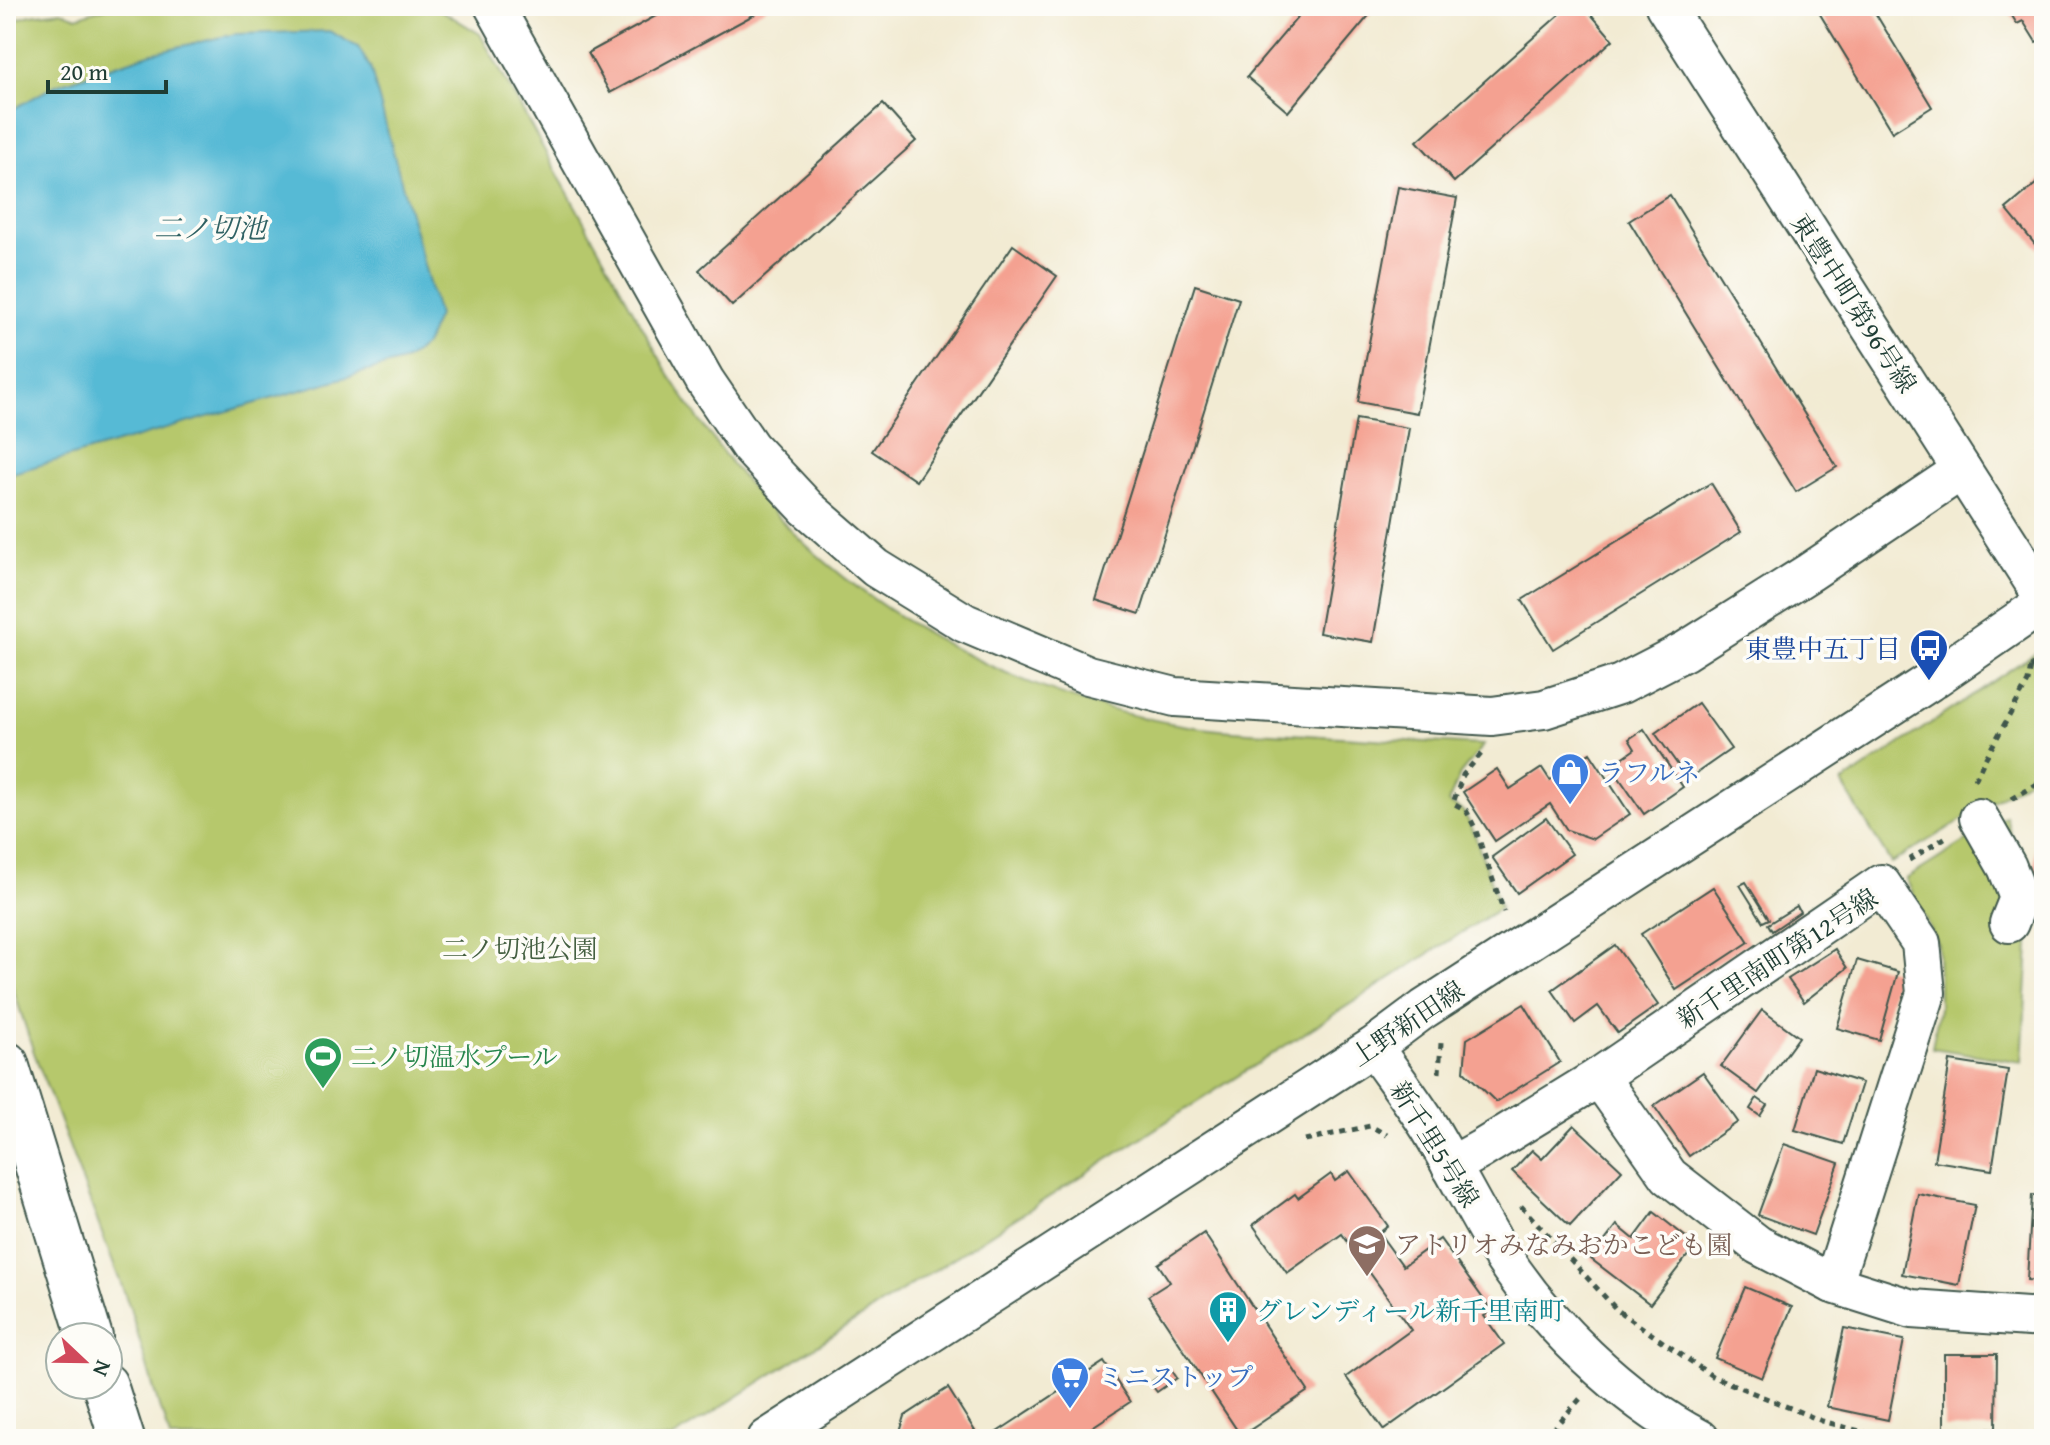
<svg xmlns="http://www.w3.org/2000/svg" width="2050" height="1445" font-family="'Gentium Book Plus','Noto Serif JP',serif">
<rect width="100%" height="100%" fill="#fdfcf7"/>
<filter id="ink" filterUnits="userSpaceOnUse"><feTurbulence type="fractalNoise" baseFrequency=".0125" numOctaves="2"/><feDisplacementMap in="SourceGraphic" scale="16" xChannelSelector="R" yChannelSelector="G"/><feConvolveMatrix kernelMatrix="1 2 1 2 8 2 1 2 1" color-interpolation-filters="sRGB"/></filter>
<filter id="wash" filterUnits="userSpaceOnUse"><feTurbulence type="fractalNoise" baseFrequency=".006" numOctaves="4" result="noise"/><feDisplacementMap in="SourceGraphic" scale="32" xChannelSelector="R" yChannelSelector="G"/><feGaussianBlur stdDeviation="1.8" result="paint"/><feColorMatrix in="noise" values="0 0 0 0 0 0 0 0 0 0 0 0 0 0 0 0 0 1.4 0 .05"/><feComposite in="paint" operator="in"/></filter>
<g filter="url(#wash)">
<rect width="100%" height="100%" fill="#f2ebd3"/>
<g fill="#b6c86c" stroke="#6a8250" stroke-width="2">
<path d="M110 6H434L480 34 669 375C708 436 752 495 805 544 908 639 1051 705 1188 726 1222 732 1257 732 1291 734 1355 738 1420 742 1484 745L1460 774 1448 803 1463 811 1473 830 1500 908 671 1439H170L164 1416 160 1410 130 1308 33 1050 6 966V22L31 15 61 11 77 17Z"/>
<path d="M2044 647V770L1891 863 1842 783Z"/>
<path d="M2006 816 2031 911 2022 1062 1932 1048 1939 1008 1938 945 1906 879Z"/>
</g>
<path fill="#57bad5" stroke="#3b7c84" stroke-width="2" d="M329 31 358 47 370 67 438 316 425 345 406 360 6 475V113L56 85 155 52 235 34Z"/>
<g id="blocks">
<g fill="#f4a191">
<path d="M674 6H770L610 93 588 53Z"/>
<path d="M1307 6H1377L1288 112 1247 77Z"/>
<path d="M1569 6H1584L1613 40 1454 182 1417 141Z"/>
<path d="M1815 6H1871L1932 107 1892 132Z"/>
<path d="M2006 6H2044V38L2036 42 2023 21 2017 24Z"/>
<path d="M883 104 916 141 732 306 699 270Z"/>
<path d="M2044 177V242L2038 248 2006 209Z"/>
<path d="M1398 187 1457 198 1417 413 1358 402Z"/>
<path d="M1670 195 1837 467 1796 492 1629 221Z"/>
<path d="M1013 245 1057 276 916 481 872 451Z"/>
<path d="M1195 285 1239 299 1140 614 1096 600Z"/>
<path d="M1356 419 1409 428 1373 642 1319 633Z"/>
<path d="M1711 483 1741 532 1553 649 1522 600Z"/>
<path d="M1698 703 1731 749 1688 779 1655 733Z"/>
<path d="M1644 729 1683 787 1644 814 1611 766 1635 749 1629 739Z"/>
<path d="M1590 753 1630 814 1593 839 1567 830 1550 804 1495 841 1463 792 1497 769 1510 789 1542 768 1550 780Z"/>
<path d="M2036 816H2044V904H2033Z"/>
<path d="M1546 818 1572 854 1517 893 1492 857Z"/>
<path d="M1746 882 1769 919 1763 922 1740 885Z"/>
<path d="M1713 887 1749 942 1676 990 1641 934Z"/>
<path d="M1797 906 1800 912 1772 931 1768 924Z"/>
<path d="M1615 945 1658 1005 1618 1033 1598 1006 1575 1023 1552 990Z"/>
<path d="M1835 949 1847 968 1804 1002 1788 979Z"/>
<path d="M1857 960 1898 972 1879 1040 1837 1028Z"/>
<path d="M1524 1004 1560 1062 1496 1102 1464 1071 1467 1039Z"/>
<path d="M1762 1010 1799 1037 1758 1093 1721 1066Z"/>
<path d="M1950 1061 2008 1070 1992 1170 1934 1161Z"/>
<path d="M1814 1068 1862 1083 1843 1144 1795 1130Z"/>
<path d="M1703 1072 1738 1122 1689 1156 1654 1106Z"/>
<path d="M1757 1098 1767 1105 1760 1116 1750 1109Z"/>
<path d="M1574 1125 1622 1170 1570 1226 1512 1171 1532 1150 1542 1159Z"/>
<path d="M1784 1144 1839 1163 1813 1235 1758 1215Z"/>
<path d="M1349 1171 1388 1226 1379 1233 1403 1266 1440 1239 1492 1311 1484 1316 1504 1344 1384 1430 1346 1377 1411 1330 1342 1234 1287 1273 1253 1225 1295 1194 1298 1198 1331 1174 1335 1181Z"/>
<path d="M1918 1194 1975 1205 1959 1285 1902 1274Z"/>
<path d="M2032 1195 2044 1196V1281L2027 1280Z"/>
<path d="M1654 1212 1696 1245 1650 1304 1591 1259 1617 1225 1634 1239Z"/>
<path d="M1204 1233 1308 1391 1241 1436 1148 1296 1170 1282 1158 1264Z"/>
<path d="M1745 1287 1792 1307 1762 1378 1715 1358Z"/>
<path d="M1844 1328 1904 1340 1888 1420 1827 1407Z"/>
<path d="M6 1344 11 1363 6 1364Z"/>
<path d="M1944 1354H1997L1996 1429 1944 1428Z"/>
<path d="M1104 1362 1130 1402 1074 1439H997L994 1434Z"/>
<path d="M1170 1368 1177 1378 1157 1392 1150 1383Z"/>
<path d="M948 1388 980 1439H898L905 1416Z"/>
</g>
</g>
</g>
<g filter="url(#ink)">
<use href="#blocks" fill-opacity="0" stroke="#3f574c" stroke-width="2"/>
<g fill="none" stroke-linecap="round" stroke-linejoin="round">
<g stroke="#3f574c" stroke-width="42">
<g id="minor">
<path d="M494 6 705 381 750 447 807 508 876 568 965 623 1088 675 1175 697 1492 716 1544 709 1621 684 1685 651 1810 572 1962 470"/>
<path d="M1665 6 2044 598"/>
<path d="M1979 818 2007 867 2019 898 2009 923"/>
<path d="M1373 1047C1392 1074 1412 1100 1429 1127 1453 1167 1474 1209 1498 1249 1544 1323 1623 1399 1700 1439"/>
<path d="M1599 1077 1881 884 1921 943 1926 993 1833 1284"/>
<path d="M1451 1166 1480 1150 1599 1077 1669 1176 1758 1245 1833 1284 1912 1309 2044 1318"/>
<path d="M767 1439 1373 1047 1424 1009 1929 682 2044 603"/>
</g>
</g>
<g stroke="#3f574c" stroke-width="48">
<g id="major">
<path d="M6 1064 90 1337"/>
<path d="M105 1385 122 1439"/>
</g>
</g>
<g stroke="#3f574c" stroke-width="5" stroke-dasharray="6 6" stroke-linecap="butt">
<path d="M2030 665 2044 670"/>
<path d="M1481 754 1463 775 1453 803 1466 810 1475 828 1504 912"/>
<path d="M1975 780 1984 761 2028 682 2031 666"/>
<path d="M2012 799 2044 780"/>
<path d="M1909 860 1948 836"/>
<path d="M1439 1073 1441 1043"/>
<path d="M1305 1140 1370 1126 1387 1135"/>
<path d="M1521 1206 1617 1310 1712 1376 1822 1421 1890 1439"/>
<path d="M1544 1439 1580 1399"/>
</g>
<use href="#minor" stroke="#fff" stroke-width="38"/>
<use href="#major" stroke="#fff" stroke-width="44"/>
</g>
</g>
<defs>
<g id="bus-pin" transform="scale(2)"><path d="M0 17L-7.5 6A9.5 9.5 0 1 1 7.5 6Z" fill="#1a4fb4" stroke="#fdfcf7"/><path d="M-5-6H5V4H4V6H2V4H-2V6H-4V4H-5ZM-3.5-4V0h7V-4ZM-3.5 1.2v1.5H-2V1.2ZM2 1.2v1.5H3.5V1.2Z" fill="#fff"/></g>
<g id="shop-pin" transform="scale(2)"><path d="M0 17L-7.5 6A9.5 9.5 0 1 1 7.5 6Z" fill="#3f7fe0" stroke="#fdfcf7"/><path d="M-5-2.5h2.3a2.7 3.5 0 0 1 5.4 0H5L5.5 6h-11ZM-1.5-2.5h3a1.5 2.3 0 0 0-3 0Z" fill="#fff"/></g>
<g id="stadium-pin" transform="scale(2)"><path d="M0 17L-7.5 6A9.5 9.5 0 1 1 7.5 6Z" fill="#2e9e5b" stroke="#fdfcf7"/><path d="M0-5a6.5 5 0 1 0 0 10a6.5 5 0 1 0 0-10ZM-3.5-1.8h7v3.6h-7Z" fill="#fff"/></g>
<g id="school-pin" transform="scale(2)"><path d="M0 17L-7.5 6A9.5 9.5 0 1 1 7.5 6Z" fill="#8d6e63" stroke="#fdfcf7"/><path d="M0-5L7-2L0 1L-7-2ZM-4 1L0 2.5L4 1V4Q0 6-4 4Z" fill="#fff"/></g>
<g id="building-pin" transform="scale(2)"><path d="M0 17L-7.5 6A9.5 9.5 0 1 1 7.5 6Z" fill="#0f9aa8" stroke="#fdfcf7"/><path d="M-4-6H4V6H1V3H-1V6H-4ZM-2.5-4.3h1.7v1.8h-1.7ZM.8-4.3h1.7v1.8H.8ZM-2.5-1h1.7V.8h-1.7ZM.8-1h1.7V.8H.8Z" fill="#fff"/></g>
<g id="supermarket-pin" transform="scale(2)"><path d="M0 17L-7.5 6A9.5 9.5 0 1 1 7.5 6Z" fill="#3f7fe0" stroke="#fdfcf7"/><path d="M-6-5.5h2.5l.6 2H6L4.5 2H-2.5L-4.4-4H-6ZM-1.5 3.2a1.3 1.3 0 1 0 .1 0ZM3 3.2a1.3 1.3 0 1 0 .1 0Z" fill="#fff"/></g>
</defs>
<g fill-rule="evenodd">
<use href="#bus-pin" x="1929" y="648"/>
<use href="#shop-pin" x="1570" y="772"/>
<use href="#stadium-pin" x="323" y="1056"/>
<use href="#school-pin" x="1367" y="1244"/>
<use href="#building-pin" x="1228" y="1310"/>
<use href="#supermarket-pin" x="1070" y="1376"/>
</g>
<g text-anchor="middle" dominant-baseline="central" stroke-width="7" stroke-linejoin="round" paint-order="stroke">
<g font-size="26" fill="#1f3d34" stroke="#fdfcf7">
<text transform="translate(1854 303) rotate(57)">東豊中町第96号線</text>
<text transform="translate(1777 958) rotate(-33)">新千里南町第12号線</text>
<text transform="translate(1407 1023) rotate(-34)">上野新田線</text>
<text transform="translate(1435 1144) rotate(58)">新千里5号線</text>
</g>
<g font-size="26" fill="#164399" stroke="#fdfcf7" text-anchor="end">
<text x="1901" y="648">東豊中五丁目</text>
</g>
<g font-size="26" fill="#366cbe" stroke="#fdfcf7" text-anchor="start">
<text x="1598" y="772">ラフルネ</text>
<text x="1098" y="1376">ミニストップ</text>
</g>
<g font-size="26" fill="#456042" stroke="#fdfcf7">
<text x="520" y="948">二ノ切池公園</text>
</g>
<g font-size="26" fill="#27864d" stroke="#fdfcf7" text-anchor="start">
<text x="351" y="1056">二ノ切温水プール</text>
</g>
<g font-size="26" fill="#785e54" stroke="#fdfcf7" text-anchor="start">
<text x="1395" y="1244">アトリオみなみおかこども園</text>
</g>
<g font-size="26" fill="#0d838f" stroke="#fdfcf7" text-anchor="start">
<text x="1256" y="1310">グレンディール新千里南町</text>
</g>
<g font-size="28" font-style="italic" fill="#306264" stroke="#fdfcf7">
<text x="210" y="227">二ノ切池</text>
</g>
</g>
<rect width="2050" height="1445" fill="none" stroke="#fdfcf7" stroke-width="32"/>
<g transform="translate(84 1361) rotate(112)"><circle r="38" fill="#fdfcf7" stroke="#a4b0a9" stroke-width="2"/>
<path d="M0-6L14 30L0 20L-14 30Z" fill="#d1495b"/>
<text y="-12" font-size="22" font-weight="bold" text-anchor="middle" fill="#1f3d34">N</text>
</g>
<path d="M48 80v12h118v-12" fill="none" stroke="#1f3d34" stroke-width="4"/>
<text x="60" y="80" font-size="24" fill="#1f3d34" stroke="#fdfcf7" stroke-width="6" paint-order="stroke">20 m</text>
</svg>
